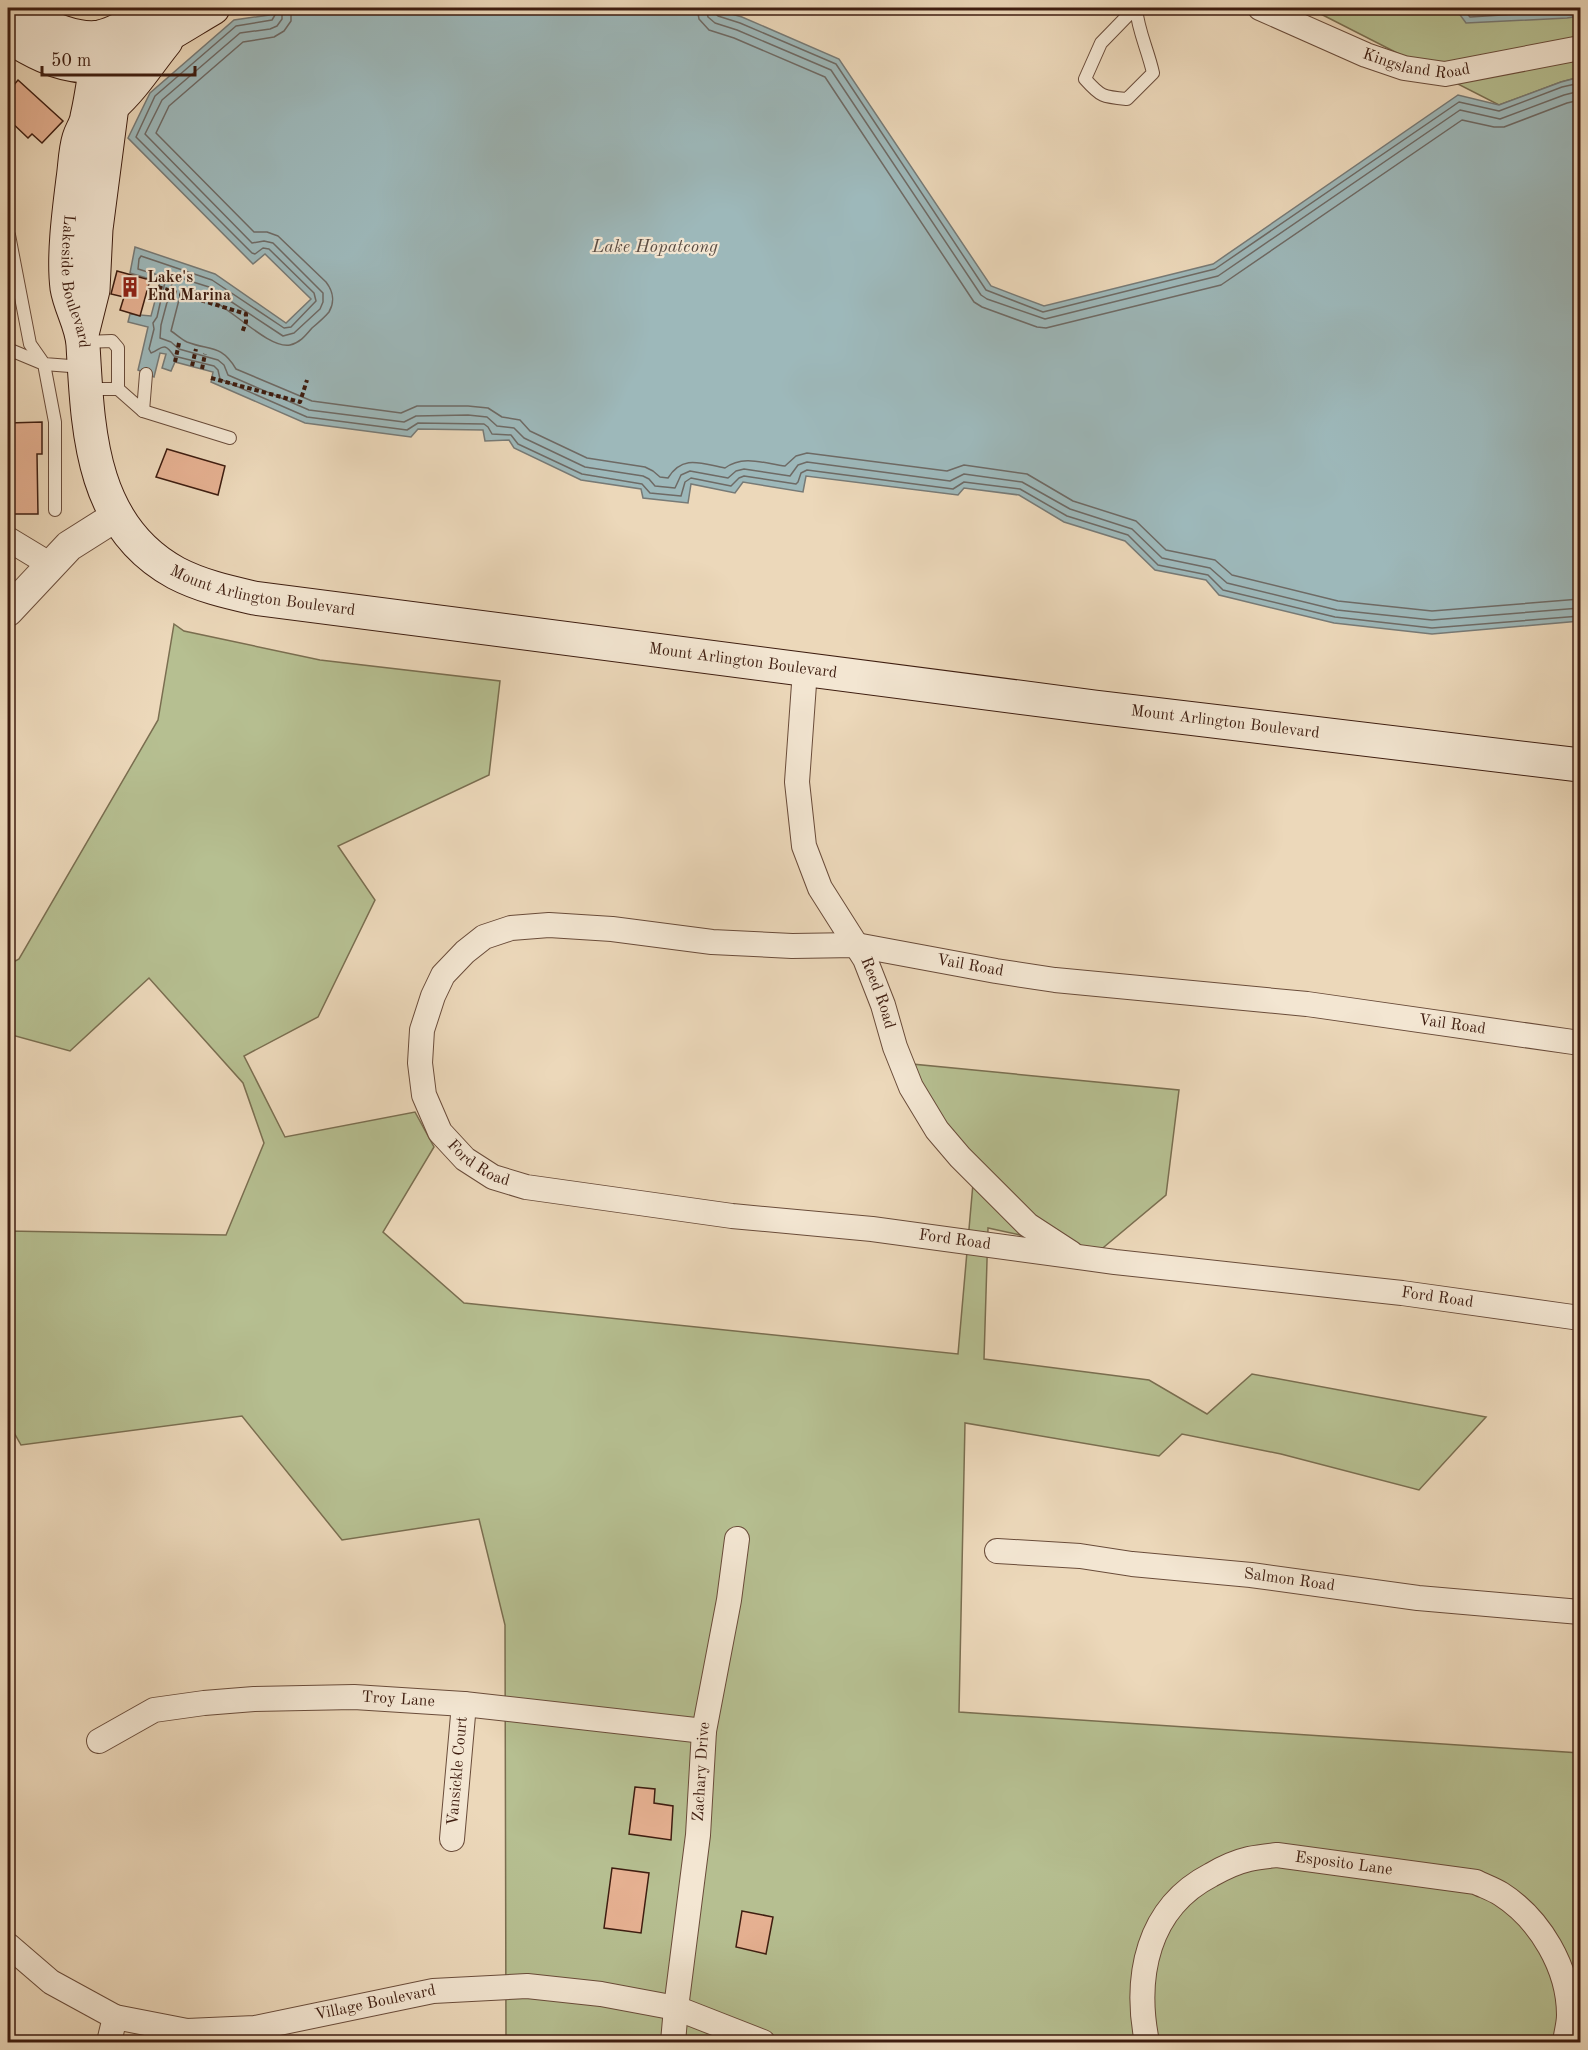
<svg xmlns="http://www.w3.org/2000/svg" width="1588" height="2050" font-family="'Old Standard TT',serif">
<rect width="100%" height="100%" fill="#ecd8ba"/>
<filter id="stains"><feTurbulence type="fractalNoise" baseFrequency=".00333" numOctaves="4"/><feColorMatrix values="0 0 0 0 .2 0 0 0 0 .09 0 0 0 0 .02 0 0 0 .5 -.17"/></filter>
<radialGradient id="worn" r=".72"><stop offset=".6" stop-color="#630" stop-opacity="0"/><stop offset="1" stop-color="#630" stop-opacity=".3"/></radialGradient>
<g fill="#b6bf91" stroke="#7a6e50" stroke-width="1.5">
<path d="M1309 8H1580V77L1561 82 1499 105Z"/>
<path d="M174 624 184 631 320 660 500 681 489 775 338 846 375 900 318 1017 244 1056 285 1137 415 1112 434 1147 383 1232 464 1303 958 1354 974 1172 901 1063 1179 1090 1166 1195 1098 1252 988 1228 984 1359 1149 1380 1207 1414 1252 1374 1486 1417 1419 1490 1281 1454 1182 1434 1159 1456 965 1423 959 1712 1580 1753V2042H506L505 1625 479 1519 342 1540 242 1416 21 1445 8 1422V1231L226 1235 264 1143 243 1083 149 978 70 1051 8 1034V965L19 959 158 720Z"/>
</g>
<g fill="#9db8ba" stroke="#777a76" stroke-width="1.5">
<path d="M269 8H711L742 17 839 59 991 286 1044 306 1213 264 1458 95 1499 105 1561 82 1580 77V621L1432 634 1334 623 1219 595 1206 580 1155 570 1125 541 1064 522 1019 495 964 488 958 495 806 476 803 492 743 482 735 493 691 484 688 503 643 498 641 489 581 480 514 448 509 440 485 441 483 430 418 429 411 437 305 423 211 382 213 372 175 362 171 371 162 368 166 354 160 353 154 377 138 370 148 327 128 322 130 314 151 316 160 282 130 273 135 247 215 274 286 323 311 299 265 254 253 264 128 138 150 93 234 20 269 15Z"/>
<path d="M1455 8H1580V16L1567 18 1466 23Z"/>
</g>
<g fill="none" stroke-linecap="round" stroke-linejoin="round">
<g stroke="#6e6a65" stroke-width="1.5">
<path d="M275 8V15L272 20 236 26 155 96 136 137 252 253 255 254 263 248 269 249 314 293 316 301 291 327 284 328 212 280 141 256 139 259 138 269 161 276 165 282 157 317 153 323 154 329 149 349 151 353C162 349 163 340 174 356L214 366 218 370 220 379 307 417 407 430 418 423 484 424 488 427 492 434 511 435 518 444 582 474 642 484 650 493 681 496 685 482 691 478 731 486 739 478 744 476 796 484 798 482 801 473 807 470 953 489 964 482 1020 489 1067 516 1128 535 1158 565 1208 575 1223 590 1335 617 1432 628 1580 616"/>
<path d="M282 8V19L277 26 270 29 240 33 162 100 145 134 252 243 264 241 273 243 323 293V302L320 309 294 333 283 336 209 287 174 276 161 325 160 338 171 342 179 349 218 360 224 365 228 375 309 410 404 422 416 416 468 415 487 417 497 426 514 428 524 438 585 467 643 476 649 479 655 486 675 488 681 475 690 471 728 478 736 471 744 469 790 476 798 465 807 462 950 481 964 474 1022 482 1070 509 1132 529 1162 558 1210 568 1227 583 1337 610 1432 620 1580 608"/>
<path d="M291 8V21L284 31 274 37 243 42 169 106 156 133 254 232H267L278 236 326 282C333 291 335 302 329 312 324 318 318 323 312 328 306 335 300 343 290 345 264 350 216 289 182 288L171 331C176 334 181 339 187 342 210 351 221 344 236 369L312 401 401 413 417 406H468L488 408 502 417 520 420 530 431 587 458 645 467 653 471 660 477 668 478C683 454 702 464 725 468 743 455 763 463 785 466L796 456 807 453 947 471 964 465 1027 474 1073 501 1136 521 1166 550 1215 560 1232 575 1338 601 1432 611 1580 599"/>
<path d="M697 8 699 19 709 30 734 38 825 77 974 302 982 307 1037 327 1046 328 1221 285 1462 120 1494 127H1504L1567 103 1580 100"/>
<path d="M706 8 708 17 715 23 737 30 831 70 981 295 987 299 1045 319 1218 276 1460 110 1500 119 1564 95 1580 91"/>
<path d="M714 8V12L718 16 740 23 836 64 986 290 1043 312 1215 269 1459 102 1499 111 1562 87 1580 83"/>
<path d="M1462 8 1470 17 1580 10"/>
</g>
</g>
<g fill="#e6b192" stroke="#3e1d10" stroke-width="1.5">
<path d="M18 80 63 121 42 143 32 134 28 138 8 119V92Z"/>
<path d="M117 271 150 280 140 316 120 310 124 297 111 294Z"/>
<path d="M42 422V454H37L38 514H8V423Z"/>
<path d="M167 449 225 466 218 495 156 477Z"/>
<path d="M635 1787 655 1789 654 1803 673 1806 671 1840 629 1834Z"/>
<path d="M612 1868 649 1873 641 1933 604 1928Z"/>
<path d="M742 1911 773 1917 766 1954 736 1947Z"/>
</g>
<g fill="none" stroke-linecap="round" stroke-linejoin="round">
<g stroke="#6a4c3a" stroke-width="14">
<g id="service">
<path d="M1135 8 1101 43 1085 79C1101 97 1103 97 1127 99L1153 73C1148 50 1138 31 1136 8"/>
<path d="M9 235 30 344 44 364 83 367"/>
<path d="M84 342 112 341 118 348V389H88"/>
<path d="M8 349 44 364 55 422V510"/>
<path d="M118 389 143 411 230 438"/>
<path d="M143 411 146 374"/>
</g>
</g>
<g stroke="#6a4c3a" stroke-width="26">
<g id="minor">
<path id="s1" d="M1260 8 1366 55 1404 68 1445 74 1580 48"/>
<path d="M8 539 51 565"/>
<path id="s2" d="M805 670 797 782 804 846 820 888 865 959 883 1005 895 1047 911 1087 937 1130 960 1157 1028 1225 1071 1253"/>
<path id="s3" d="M1580 1043 1307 1004 1055 980 996 971 856 945 792 946 712 942 612 929 549 925 511 928 484 937 465 952 443 975 433 996 422 1030 420 1063 424 1095 440 1132 465 1159 493 1177 526 1187 732 1216 872 1229 1115 1262 1402 1293 1580 1318"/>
<path id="s4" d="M997 1551 1080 1556 1132 1564 1251 1575 1418 1598 1580 1612"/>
<path id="s5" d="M99 1741 154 1710 204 1703 254 1699 354 1697 464 1704 704 1731"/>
<path id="s6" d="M452 1839 464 1704"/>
<path id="s7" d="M8 1945 51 1982 115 2017 187 2031 255 2028 433 1991 527 1986 601 1994 676 2008 763 2042"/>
<path d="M109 2042 115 2017"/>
<path id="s8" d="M673 2042 676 2008 698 1835 704 1731 729 1600 737 1539"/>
<path id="s9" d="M1147 2042C1134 1977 1147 1908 1211 1875 1223 1868 1236 1862 1249 1859 1258 1857 1268 1856 1277 1855L1476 1882C1484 1886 1493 1889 1501 1894 1540 1919 1569 1968 1569 2015 1569 2024 1566 2034 1565 2042"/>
</g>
</g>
<g stroke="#6a4c3a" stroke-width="32">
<path id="tertiary" d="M8 611 69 546 118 515"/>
</g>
<g stroke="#3e1d10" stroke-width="35">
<g id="secondary">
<path d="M8 8C33 19 71 42 100 37 121 32 141 18 159 8"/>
<path d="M8 36C30 50 57 65 84 66 122 68 180 27 213 8"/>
<path id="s10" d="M100 37C96 63 93 91 87 117 86 125 81 131 79 138 75 151 75 166 73 179 69 211 63 256 67 288 70 307 82 325 83 345 88 430 90 526 176 573 201 586 228 592 254 598L1095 707 1580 765"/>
<path d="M112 106C132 89 149 62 166 41"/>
<path d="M82 334 93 290 96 229 112 106 110 84"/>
</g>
</g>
<g stroke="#3e1d10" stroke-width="4" stroke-dasharray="4.5 3" stroke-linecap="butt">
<path d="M158 287 246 314V322L242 333"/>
<path d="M175 362 179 343"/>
<path d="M192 366 196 349"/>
<path d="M202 369 205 354"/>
<path d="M211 378 300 402 307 380"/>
</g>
<use href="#service" stroke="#f3e6d2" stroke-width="12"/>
<use href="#minor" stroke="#f3e6d2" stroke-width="24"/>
<use href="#tertiary" stroke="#f3e6d2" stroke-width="30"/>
<use href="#secondary" stroke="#f3e6d2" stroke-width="33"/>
</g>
<defs>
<g id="building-bare" transform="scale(1.62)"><path d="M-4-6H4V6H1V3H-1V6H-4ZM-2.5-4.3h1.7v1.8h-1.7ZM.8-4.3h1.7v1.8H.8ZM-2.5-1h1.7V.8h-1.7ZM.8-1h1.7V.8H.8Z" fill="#8f2418" stroke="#f3e6d2" stroke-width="2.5" paint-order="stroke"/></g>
</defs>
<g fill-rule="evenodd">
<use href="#building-bare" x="130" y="287"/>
</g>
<g text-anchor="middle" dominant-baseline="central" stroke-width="4.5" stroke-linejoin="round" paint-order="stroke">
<g font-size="16" fill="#3e1d10" stroke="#f3e6d2">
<text stroke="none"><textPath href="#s1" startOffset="168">Kingsland Road</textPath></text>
<text stroke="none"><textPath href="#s10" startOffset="249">Lakeside Boulevard</textPath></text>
<text stroke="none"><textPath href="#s10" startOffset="662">Mount Arlington Boulevard</textPath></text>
<text stroke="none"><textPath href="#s10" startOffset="1148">Mount Arlington Boulevard</textPath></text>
<text stroke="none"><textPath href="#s10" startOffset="1634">Mount Arlington Boulevard</textPath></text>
<text transform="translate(970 966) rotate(10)">Vail Road</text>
<text stroke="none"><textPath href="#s2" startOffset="342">Reed Road</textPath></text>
<text transform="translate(1452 1025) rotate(8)">Vail Road</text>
<text stroke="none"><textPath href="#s3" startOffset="1377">Ford Road</textPath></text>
<text stroke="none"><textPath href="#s3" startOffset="1863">Ford Road</textPath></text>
<text stroke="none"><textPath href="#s3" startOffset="2349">Ford Road</textPath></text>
<text stroke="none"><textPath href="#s4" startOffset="294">Salmon Road</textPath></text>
<text stroke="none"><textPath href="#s5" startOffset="308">Troy Lane</textPath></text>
<text stroke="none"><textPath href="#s6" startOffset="68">Vansickle Court</textPath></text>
<text stroke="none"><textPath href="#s8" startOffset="272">Zachary Drive</textPath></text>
<text stroke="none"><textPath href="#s9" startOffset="330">Esposito Lane</textPath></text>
<text stroke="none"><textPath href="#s7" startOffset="394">Village Boulevard</textPath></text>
</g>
<g font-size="16" font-weight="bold" fill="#3e1d10" stroke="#f3e6d2" text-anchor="start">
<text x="147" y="278">Lake's<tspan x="147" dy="18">End Marina</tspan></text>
</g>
<g font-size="18" font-style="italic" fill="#5a4c43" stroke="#f3e6d2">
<text x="655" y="247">Lake Hopatcong</text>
</g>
</g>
<rect width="1588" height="2050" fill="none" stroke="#ecd8ba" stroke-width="30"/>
<rect x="9" y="9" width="1570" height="2032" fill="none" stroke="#3e1d10" stroke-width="3"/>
<rect x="15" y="15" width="1558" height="2020" fill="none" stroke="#3e1d10" stroke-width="1.5"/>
<path d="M42 66v9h153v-9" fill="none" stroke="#3e1d10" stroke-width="3"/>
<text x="51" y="66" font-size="18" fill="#3e1d10" stroke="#f3e6d2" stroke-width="4.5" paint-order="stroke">50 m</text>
<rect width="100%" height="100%" filter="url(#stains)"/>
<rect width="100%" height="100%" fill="url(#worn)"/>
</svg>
